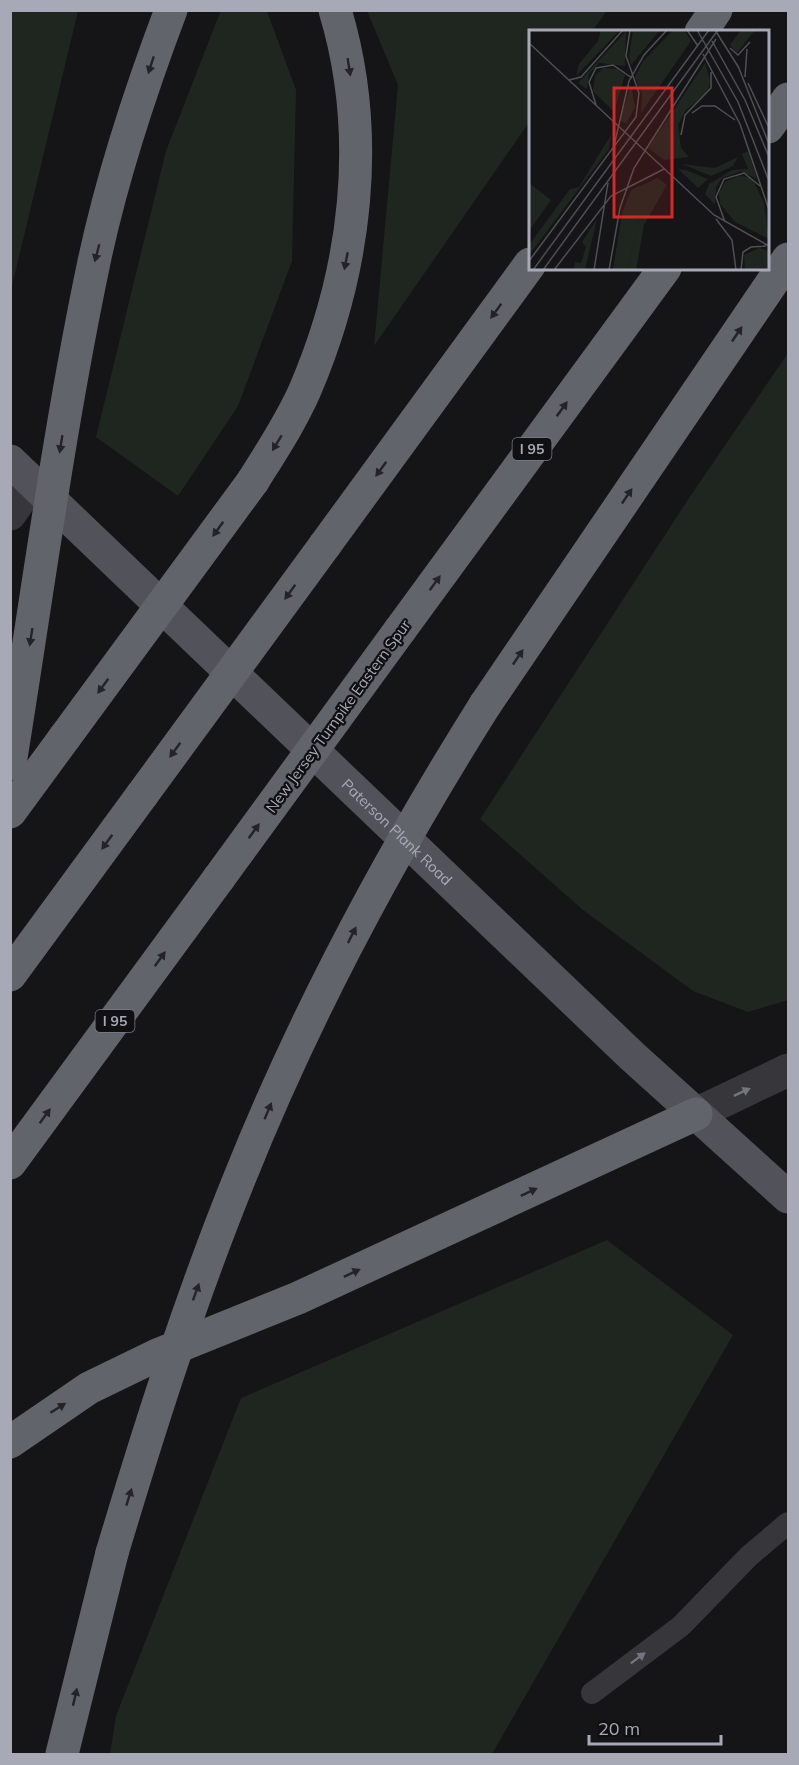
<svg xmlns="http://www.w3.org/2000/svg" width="799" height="1765" font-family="Mulish,sans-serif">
<rect width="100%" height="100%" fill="#151416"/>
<g fill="#1f2620">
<path d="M11 10 78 11 11 290 10 11Z"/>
<path d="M221 10 267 11 296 90 292 261 238 406 178 496 96 437 166 151Z"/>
<path d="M367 11H607L592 31 530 32V121L374 346 398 85Z"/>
<path d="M788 353V1000L748 1012 693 991 583 910 480 819 691 495Z"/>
<path d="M607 1240 733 1335 492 1754H110L116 1716 241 1398Z"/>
</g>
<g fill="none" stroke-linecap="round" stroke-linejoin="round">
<path stroke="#36363b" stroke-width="22" d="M592 1693 681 1626 749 1556 788 1523"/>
<path stroke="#36363b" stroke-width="33" d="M10 514 33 481"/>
<path stroke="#36363b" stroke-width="33" d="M696 1114 788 1070"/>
<path stroke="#52535a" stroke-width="33" id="s1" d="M10 461 632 1056 788 1197"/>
<g stroke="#62646c" stroke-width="33">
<path d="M701 32 716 10"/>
<path d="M768 127 788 99"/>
<path d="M253 481C271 452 291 422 305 390 356 271 373 136 335 10"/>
<path d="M325 545 530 264"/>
<path d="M400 630 665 268"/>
<path d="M485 705 788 259"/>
<path d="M10 812 65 737"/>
<path d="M10 975 142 795"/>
<path d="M10 1163 219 878"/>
<path d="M10 1442 89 1388 157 1355 298 1298 696 1114"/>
<path d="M62 1754 112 1553"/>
</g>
<g stroke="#62646c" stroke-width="33">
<path d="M65 737 253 481"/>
<path d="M10 764C37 597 59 428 94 262 112 177 140 92 171 10"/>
<path d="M142 795 325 545"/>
<path d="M219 878 400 630"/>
<path d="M112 1553C150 1426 190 1300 240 1177 306 1012 390 856 485 705"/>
</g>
</g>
<defs><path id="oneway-solid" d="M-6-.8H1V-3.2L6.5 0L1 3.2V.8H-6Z" transform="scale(1.5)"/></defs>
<g fill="#242428">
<use href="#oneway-solid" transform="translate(151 65) rotate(108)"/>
<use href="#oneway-solid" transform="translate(349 67) rotate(81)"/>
<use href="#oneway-solid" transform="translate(97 253) rotate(105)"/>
<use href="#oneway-solid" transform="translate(346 261) rotate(101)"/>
<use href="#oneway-solid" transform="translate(496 311) rotate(126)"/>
<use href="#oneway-solid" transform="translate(737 334) rotate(-56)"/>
<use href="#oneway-solid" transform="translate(562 409) rotate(-54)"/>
<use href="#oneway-solid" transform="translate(277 443) rotate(121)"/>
<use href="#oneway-solid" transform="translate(61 444) rotate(99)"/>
<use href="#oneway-solid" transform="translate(381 469) rotate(126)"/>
<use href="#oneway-solid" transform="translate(627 496) rotate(-56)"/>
<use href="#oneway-solid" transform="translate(218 529) rotate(126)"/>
<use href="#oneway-solid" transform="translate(435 583) rotate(-54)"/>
<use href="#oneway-solid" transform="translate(290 592) rotate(126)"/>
<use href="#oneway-solid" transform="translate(31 637) rotate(99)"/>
<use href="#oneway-solid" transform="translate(518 657) rotate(-56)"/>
<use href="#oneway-solid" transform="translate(103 686) rotate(126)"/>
<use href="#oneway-solid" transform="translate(175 750) rotate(126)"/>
<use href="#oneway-solid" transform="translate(254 831) rotate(-54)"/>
<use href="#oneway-solid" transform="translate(107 842) rotate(126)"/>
<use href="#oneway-solid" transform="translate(352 935) rotate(-63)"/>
<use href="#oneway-solid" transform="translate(160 959) rotate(-54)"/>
<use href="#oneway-solid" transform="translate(268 1111) rotate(-67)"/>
<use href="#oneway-solid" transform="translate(45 1116) rotate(-54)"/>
<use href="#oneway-solid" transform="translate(529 1192) rotate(-25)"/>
<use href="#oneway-solid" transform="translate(352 1273) rotate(-25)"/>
<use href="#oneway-solid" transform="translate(196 1292) rotate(-70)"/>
<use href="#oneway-solid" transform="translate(58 1408) rotate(-32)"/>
<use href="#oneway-solid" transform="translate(129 1497) rotate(-73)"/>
<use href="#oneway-solid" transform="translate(75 1697) rotate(-77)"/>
</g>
<g fill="#74767f">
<use href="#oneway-solid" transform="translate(742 1092) rotate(-25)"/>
<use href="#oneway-solid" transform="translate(638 1658) rotate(-37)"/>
</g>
<g text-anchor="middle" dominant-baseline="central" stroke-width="4.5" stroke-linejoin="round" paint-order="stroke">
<g fill="#100f11" stroke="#7a7c84" stroke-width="1.5">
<rect x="512.5" y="438" width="39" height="22" rx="4.5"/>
<rect x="95.5" y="1010" width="39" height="22" rx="4.5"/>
</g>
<g font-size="14" font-weight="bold" fill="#a7aab6">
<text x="532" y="449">I 95</text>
<text x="115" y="1021">I 95</text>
</g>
<g font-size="15" fill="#a7aab6" stroke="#100f11">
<text transform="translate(338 716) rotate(-54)">New Jersey Turnpike Eastern Spur</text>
<text stroke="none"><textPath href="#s1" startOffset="536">Paterson Plank Road</textPath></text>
</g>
</g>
<g transform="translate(529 30)">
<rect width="240" height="240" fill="#151416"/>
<path d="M72 0H91L47 46 50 34 69 11ZM104 0H131L102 35 100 26ZM144 0H155L162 11 112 83 113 64 106 47 114 31ZM97 1 96 36 70 33 60 44 58 59 49 53ZM176 33 181 51 179 62 157 80 149 95 152 118 160 127 135 130 119 118ZM74 38 88 39 96 45 85 82 64 61 66 46ZM102 55 106 77 97 94 91 90ZM219 121 228 149 212 141 193 148 187 157 186 175 176 164 180 154 203 140 219 139 213 124ZM209 127 204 136 182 146 153 134 186 138ZM149 139 157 140 179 149 169 158ZM209 146 220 147 226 154 235 173 240 209 206 192 191 174 190 163 196 152ZM129 148 138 155 115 195 111 188 98 240H84L93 183 102 160ZM230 218 240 221V240H216L215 225Z" fill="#1f2620"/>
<path d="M212 0H226L208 23 201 15ZM82 105 80 119 0 225V215L41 159 50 157ZM111 187 115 195 107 240H98ZM68 189 56 240H45L46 232 52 233 57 217 53 212Z" fill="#1f2620"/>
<path d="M0 153 22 170 0 201Z" fill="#1f2620"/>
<path fill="none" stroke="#4f5056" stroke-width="1.5" d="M158 0 169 16M168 0 209 72 240 151M186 0 210 38M183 11 216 70 240 127M0 13 185 185 240 216M201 18 209 25 221 12M174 24 211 94 240 180M209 36 240 114M216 47 218 19M40 50 52 47 94 0M219 53 240 98M67 75 60 52 67 38 84 35 103 48M163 83 173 76H186L206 90M152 105 156 85 182 58V42M85 116 100 51 115 25 138 0M187 189 203 210 207 240M196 192 187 167 195 149 215 143 231 156M0 231 107 87 110 63 97 26 101 0M4 240 180 0M14 240 189 0M25 240 82 166 135 139M65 240 79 153M80 240 91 178 105 138 187 9M212 240 214 222 222 217 237 216"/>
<path fill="#d62828" fill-opacity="0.15" stroke="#d62828" stroke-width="3" d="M85 58H143V187H85Z"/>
<rect width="240" height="240" fill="none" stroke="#a7aab6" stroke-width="3"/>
</g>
<rect width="799" height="1765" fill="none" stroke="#a7aab6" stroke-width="24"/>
<path d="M589 1735v9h132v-9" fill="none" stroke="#a7aab6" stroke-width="3"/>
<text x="598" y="1735" font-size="18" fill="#a7aab6" stroke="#100f11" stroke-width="4.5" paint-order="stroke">20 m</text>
</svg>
